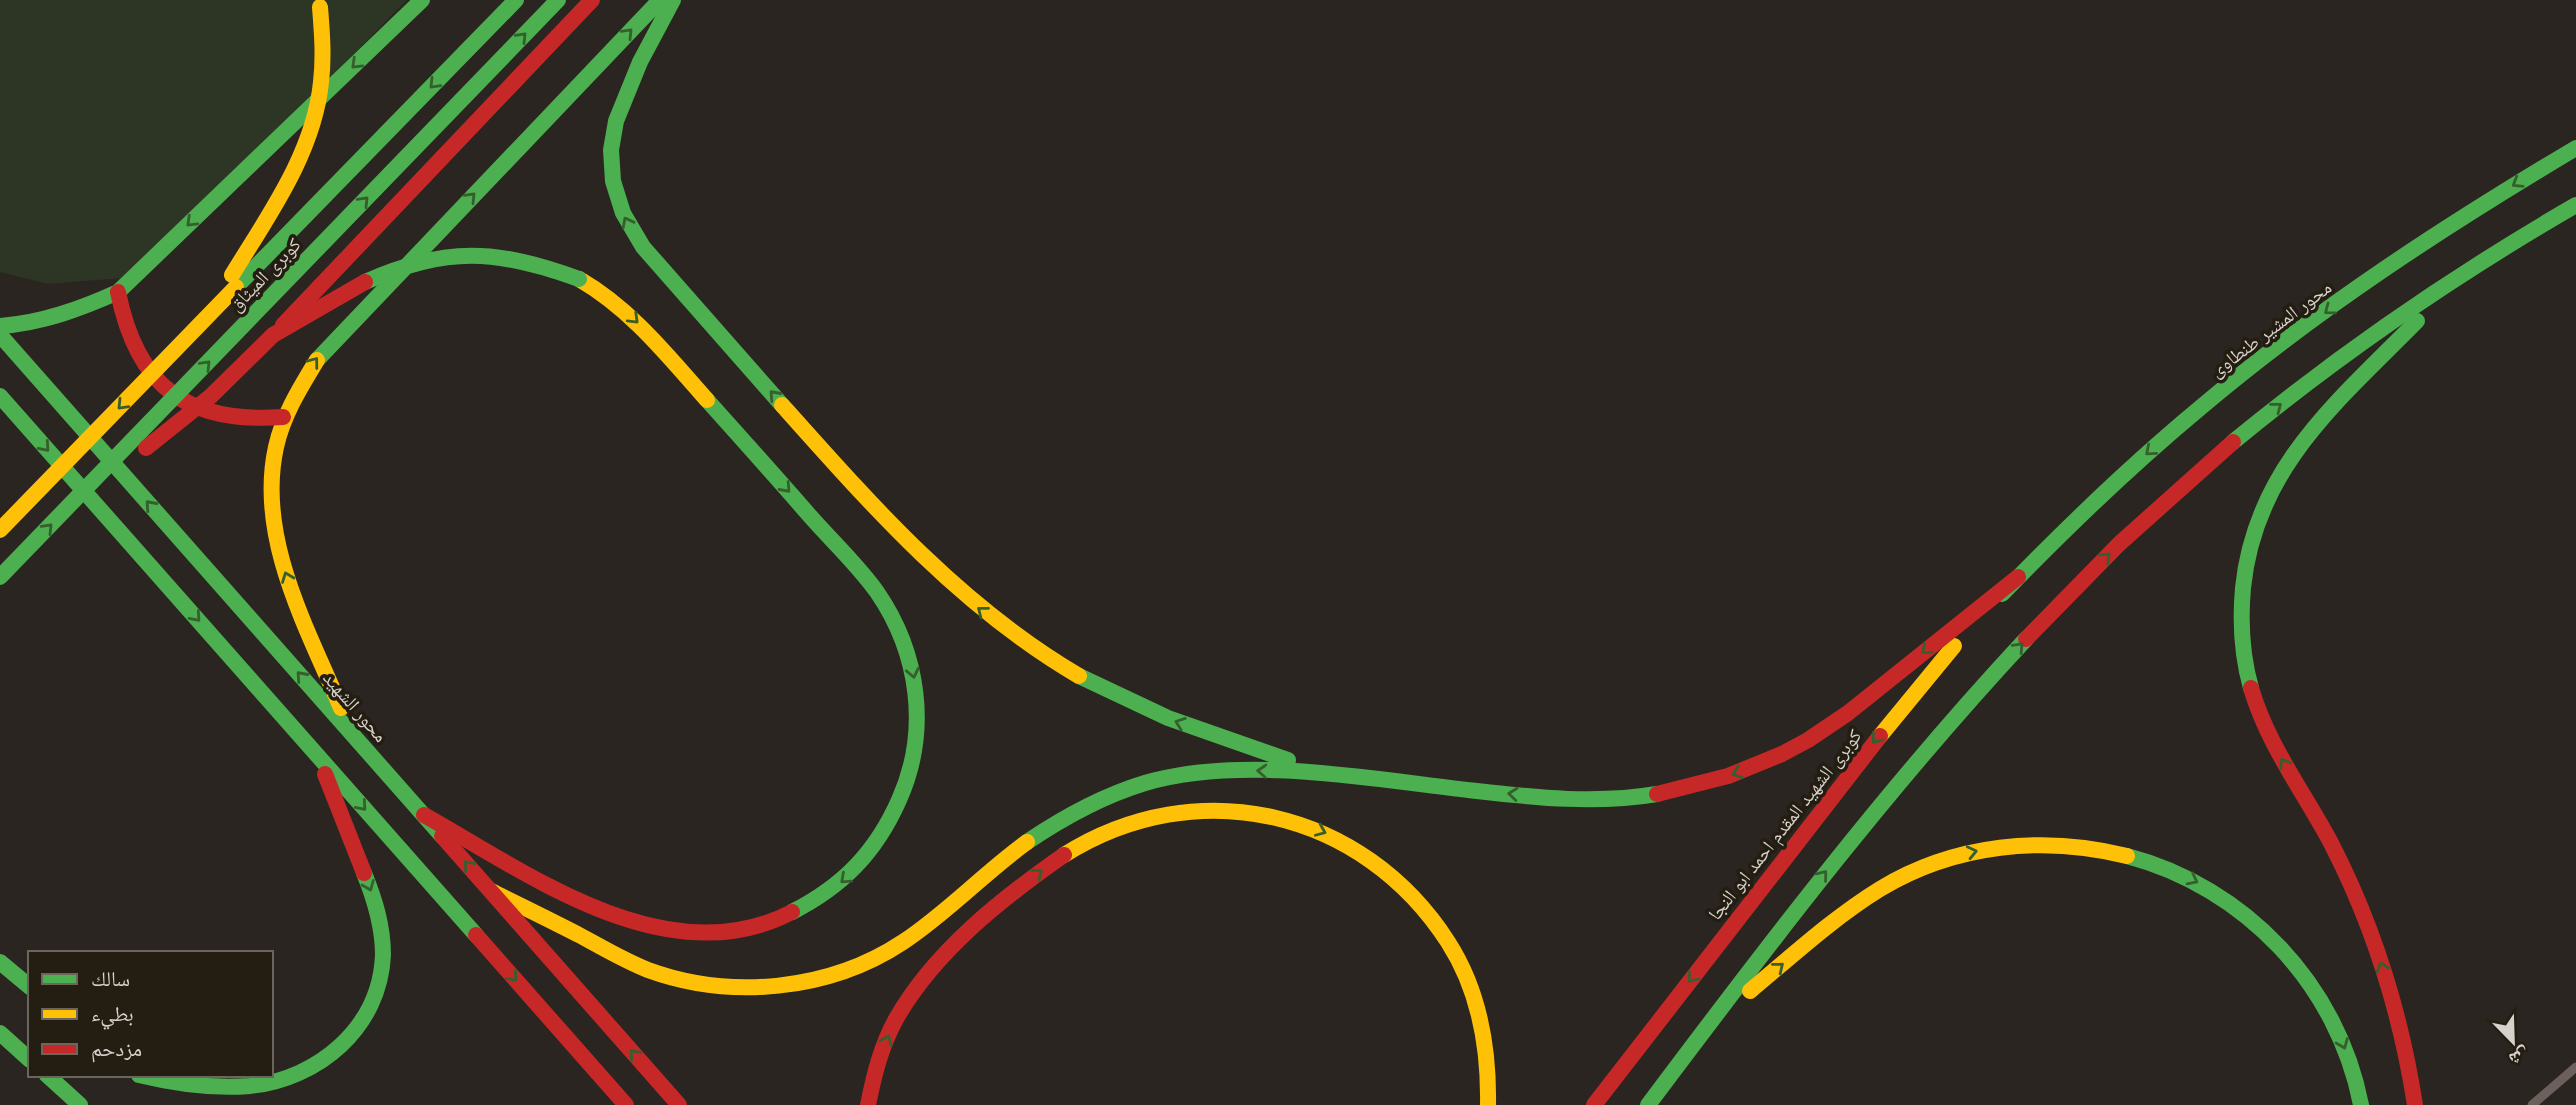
<svg xmlns="http://www.w3.org/2000/svg" width="2576" height="1105" font-family="Lato,'Noto Naskh Arabic',sans-serif">
<rect width="100%" height="100%" fill="#2a2520"/>
<path fill="#2d3524" d="M0 0H407L134 277 48 284 0 272Z"/>
<g fill="none" stroke-linecap="round" stroke-linejoin="round">
<path stroke="#6b605b" stroke-width="9" d="M2532 1105 2576 1067"/>
<g stroke="#4caf50" stroke-width="16">
<path d="M673 0 640 62 616 121 611 150 613 181 623 213 643 247 782 405"/>
<path d="M0 326C42 323 80 309 118 292L422 0"/>
<path d="M0 335 442 836"/>
<path d="M317 360 660 0"/>
<path d="M0 396 476 935"/>
<path d="M707 400C742 439 776 477 810 516 832 541 858 565 877 592 919 653 930 731 899 800 876 852 843 886 792 912"/>
<path d="M2233 442C2341 353 2455 275 2576 205"/>
<path d="M2002 594C2065 529 2130 466 2200 408 2317 309 2445 226 2576 148"/>
<path d="M1079 676 1168 718 1288 760"/>
<path d="M2251 688C2242 656 2240 621 2243 588 2255 468 2338 401 2417 321"/>
<path d="M1027 842C1064 817 1102 796 1145 783 1244 754 1376 780 1477 791 1538 798 1597 804 1657 794"/>
<path d="M2127 856C2245 887 2338 985 2361 1105"/>
<path d="M0 962 30 987"/>
<path d="M0 1033 30 1060"/>
<path d="M47 1075 80 1105"/>
<path d="M139 1075C176 1084 212 1089 250 1086 319 1079 380 1027 383 955 383 926 375 900 364 873"/>
<path d="M1648 1105C1768 945 1889 786 2026 639"/>
</g>
<g stroke="#ffc107" stroke-width="16">
<path d="M579 279C631 309 668 356 707 400"/>
<path d="M317 360C300 388 283 415 276 447 256 537 307 628 341 708"/>
<path d="M782 405C872 506 961 607 1079 676"/>
<path d="M1880 736 1954 646"/>
<path d="M1064 855C1197 771 1363 810 1448 942 1479 990 1489 1049 1488 1105"/>
<path d="M491 891C521 906 552 921 581 936 603 948 625 961 648 970 730 1000 829 991 903 942 947 913 984 873 1027 842"/>
<path d="M1750 991C1792 956 1833 918 1880 889 1954 844 2044 835 2127 856"/>
</g>
<g stroke="#c62828" stroke-width="16">
<path d="M118 292C137 387 187 424 283 417"/>
<path d="M283 325 592 0"/>
<path d="M2026 639 2119 544 2233 442"/>
<path d="M2251 688C2268 746 2304 792 2332 845 2374 927 2401 1015 2415 1105"/>
<path d="M325 774 364 873"/>
<path d="M1657 794 1728 776 1782 754 1808 740 1848 713 2018 577"/>
<path d="M424 815C529 874 668 977 792 912"/>
<path d="M442 836 679 1105"/>
<path d="M476 935 626 1105"/>
<path d="M868 1105C874 1075 881 1046 896 1019 934 952 1001 899 1064 855"/>
<path d="M1594 1105 1880 736"/>
</g>
<g stroke="#4caf50" stroke-width="16">
<path d="M365 282C446 246 497 249 579 279"/>
<path d="M236 287 516 0"/>
<path d="M0 577 558 0"/>
</g>
<g stroke="#ffc107" stroke-width="16">
<path d="M232 275C268 216 314 153 321 82 324 57 322 32 320 7"/>
<path d="M0 530 236 287"/>
</g>
<path stroke="#c62828" stroke-width="16" d="M146 448 211 396 273 335 365 282"/>
</g>
<defs><path id="oneway-chevron" d="M-2-3.5L2.5 0L-2 3.5" fill="none" stroke-width="1.6" stroke-linecap="round" stroke-linejoin="round" transform="scale(1.75)"/></defs>
<g stroke="#365f2e">
<use href="#oneway-chevron" transform="translate(628 33) rotate(-46)"/>
<use href="#oneway-chevron" transform="translate(522 37) rotate(-46)"/>
<use href="#oneway-chevron" transform="translate(356 64) rotate(136)"/>
<use href="#oneway-chevron" transform="translate(434 84) rotate(134)"/>
<use href="#oneway-chevron" transform="translate(2517 183) rotate(148)"/>
<use href="#oneway-chevron" transform="translate(471 197) rotate(-46)"/>
<use href="#oneway-chevron" transform="translate(364 201) rotate(-46)"/>
<use href="#oneway-chevron" transform="translate(191 222) rotate(136)"/>
<use href="#oneway-chevron" transform="translate(627 222) rotate(-117)"/>
<use href="#oneway-chevron" transform="translate(2329 310) rotate(143)"/>
<use href="#oneway-chevron" transform="translate(634 319) rotate(44)"/>
<use href="#oneway-chevron" transform="translate(314 362) rotate(-53)"/>
<use href="#oneway-chevron" transform="translate(206 365) rotate(-46)"/>
<use href="#oneway-chevron" transform="translate(774 395) rotate(-132)"/>
<use href="#oneway-chevron" transform="translate(122 405) rotate(134)"/>
<use href="#oneway-chevron" transform="translate(2277 407) rotate(-38)"/>
<use href="#oneway-chevron" transform="translate(45 447) rotate(49)"/>
<use href="#oneway-chevron" transform="translate(2150 451) rotate(139)"/>
<use href="#oneway-chevron" transform="translate(786 488) rotate(48)"/>
<use href="#oneway-chevron" transform="translate(150 505) rotate(-132)"/>
<use href="#oneway-chevron" transform="translate(48 528) rotate(-46)"/>
<use href="#oneway-chevron" transform="translate(2106 557) rotate(-45)"/>
<use href="#oneway-chevron" transform="translate(287 577) rotate(-111)"/>
<use href="#oneway-chevron" transform="translate(982 611) rotate(-142)"/>
<use href="#oneway-chevron" transform="translate(196 617) rotate(49)"/>
<use href="#oneway-chevron" transform="translate(2019 647) rotate(-47)"/>
<use href="#oneway-chevron" transform="translate(1926 650) rotate(142)"/>
<use href="#oneway-chevron" transform="translate(913 673) rotate(78)"/>
<use href="#oneway-chevron" transform="translate(301 676) rotate(-132)"/>
<use href="#oneway-chevron" transform="translate(1180 723) rotate(-160)"/>
<use href="#oneway-chevron" transform="translate(1876 739) rotate(128)"/>
<use href="#oneway-chevron" transform="translate(2284 763) rotate(-121)"/>
<use href="#oneway-chevron" transform="translate(1262 771) rotate(-177)"/>
<use href="#oneway-chevron" transform="translate(1737 773) rotate(160)"/>
<use href="#oneway-chevron" transform="translate(1513 794) rotate(-174)"/>
<use href="#oneway-chevron" transform="translate(362 806) rotate(49)"/>
<use href="#oneway-chevron" transform="translate(1321 831) rotate(23)"/>
<use href="#oneway-chevron" transform="translate(1972 852) rotate(-13)"/>
<use href="#oneway-chevron" transform="translate(468 865) rotate(-131)"/>
<use href="#oneway-chevron" transform="translate(1038 873) rotate(-38)"/>
<use href="#oneway-chevron" transform="translate(1823 875) rotate(-51)"/>
<use href="#oneway-chevron" transform="translate(845 879) rotate(138)"/>
<use href="#oneway-chevron" transform="translate(2193 880) rotate(27)"/>
<use href="#oneway-chevron" transform="translate(369 886) rotate(68)"/>
<use href="#oneway-chevron" transform="translate(1779 967) rotate(-39)"/>
<use href="#oneway-chevron" transform="translate(2382 967) rotate(-108)"/>
<use href="#oneway-chevron" transform="translate(513 977) rotate(49)"/>
<use href="#oneway-chevron" transform="translate(1692 978) rotate(128)"/>
<use href="#oneway-chevron" transform="translate(887 1040) rotate(-67)"/>
<use href="#oneway-chevron" transform="translate(2343 1044) rotate(68)"/>
<use href="#oneway-chevron" transform="translate(634 1054) rotate(-131)"/>
</g>
<g text-anchor="middle" dominant-baseline="central" stroke-width="7" stroke-linejoin="round" paint-order="stroke">
<g font-size="19" fill="#d6d1ca" stroke="#241d12">
<text transform="translate(264 274) rotate(-46)">كوبرى الميثاق</text>
<text transform="translate(2270 328) rotate(-37)">محور المشير طنطاوى</text>
<text transform="translate(356 706) rotate(49)">محور الشهيد</text>
<text transform="translate(1784 824) rotate(-52)">كوبرى الشهيد المقدم احمد ابو النجا</text>
</g>
</g>
<rect x="28" y="951" width="245" height="126" fill="#241d12" stroke="#6b655c" stroke-width="2"/>
<rect x="42" y="974" width="35" height="10" fill="#4caf50" stroke="#6b655c" stroke-width="2"/>
<text x="91" y="986" font-size="21" fill="#d6d1ca">سالك</text>
<rect x="42" y="1009" width="35" height="10" fill="#ffc107" stroke="#6b655c" stroke-width="2"/>
<text x="91" y="1021" font-size="21" fill="#d6d1ca">بطيء</text>
<rect x="42" y="1044" width="35" height="10" fill="#c62828" stroke="#6b655c" stroke-width="2"/>
<text x="91" y="1056" font-size="21" fill="#d6d1ca">مزدحم</text>
<g transform="translate(2513 1042) rotate(157)" stroke="#241d12" stroke-width="5" paint-order="stroke">
<path d="M0-5L12 26L0 18L-12 26Z" fill="#d6d1ca"/>
<text y="-10" font-size="19" font-weight="bold" text-anchor="middle" fill="#d6d1ca">ش</text>
</g>
</svg>
